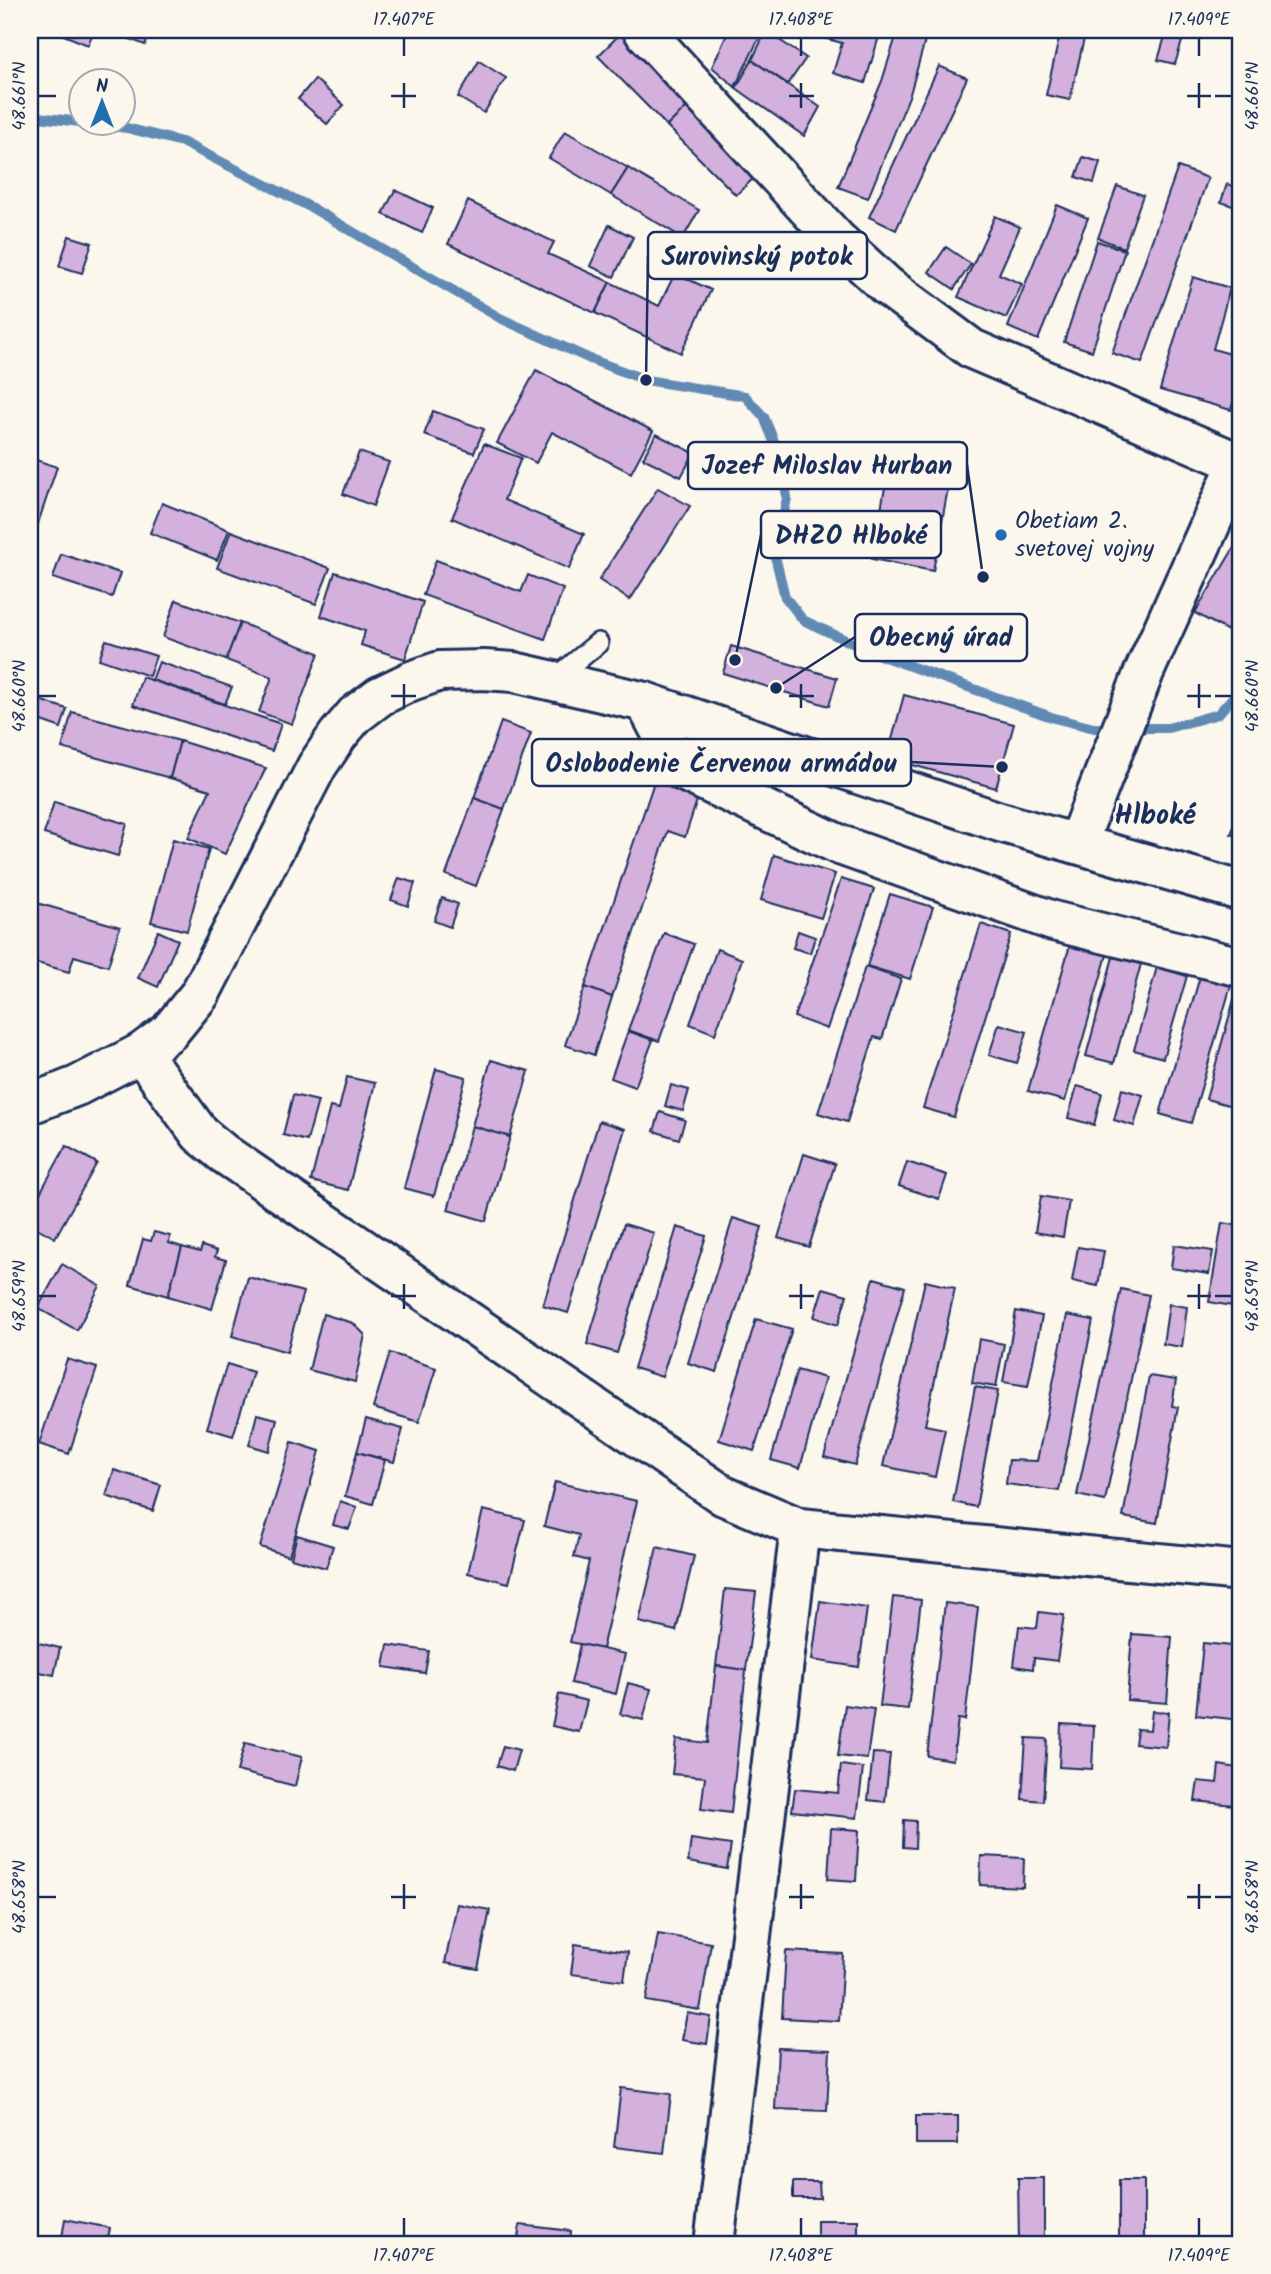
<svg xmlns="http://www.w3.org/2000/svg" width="1271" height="2274" font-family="Kalam,sans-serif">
<rect width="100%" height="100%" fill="#fbf7ec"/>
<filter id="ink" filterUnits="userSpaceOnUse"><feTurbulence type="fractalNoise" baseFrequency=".0143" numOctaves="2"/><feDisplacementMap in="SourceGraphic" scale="14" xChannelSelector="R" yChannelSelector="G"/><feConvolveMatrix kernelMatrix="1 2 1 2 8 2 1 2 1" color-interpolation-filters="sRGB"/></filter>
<g filter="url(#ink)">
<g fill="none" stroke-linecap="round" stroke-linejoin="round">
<g stroke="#618ab4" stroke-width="10">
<path d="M30 116 80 122"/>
<path d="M83 122 127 128 182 142 312 208 500 318 590 359 646 380 745 396 764 417 782 461 787 498 775 556 785 597 803 620 871 652 1054 718 1094 728H1115"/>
<path d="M1131 728H1168L1218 714 1241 688"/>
</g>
</g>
<g fill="#d4b1dc" stroke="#1b2f5e" stroke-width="2">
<path d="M54 30H94L88 45 54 31Z"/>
<path d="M107 30H151L145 45Z"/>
<path d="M729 30H763L735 87 712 67Z"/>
<path d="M822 30H881L865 83 833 73 842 43 820 37Z"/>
<path d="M898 30 926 37 910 94 868 198 838 187 882 81Z"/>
<path d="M1061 30H1086L1070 100 1046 95Z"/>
<path d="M766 31 806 58 788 84 752 60Z"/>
<path d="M1166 33 1183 38 1175 64 1158 60Z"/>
<path d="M620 34 690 104 667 126 598 56Z"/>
<path d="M752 60 820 107 804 136 736 88Z"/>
<path d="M479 61 506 78 484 113 458 97Z"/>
<path d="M939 66 967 78 896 230 869 217Z"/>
<path d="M315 79 344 105 327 124 298 99Z"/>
<path d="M690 104 758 174 736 195 667 126Z"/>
<path d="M565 131 628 168 611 195 549 158Z"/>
<path d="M1083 157 1100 162 1094 183 1076 177Z"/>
<path d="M1178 167 1208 178 1142 363 1112 353Z"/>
<path d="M628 168 699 210 683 238 611 195Z"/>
<path d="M1227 184 1241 189V209L1221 202Z"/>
<path d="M1117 186 1143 195 1124 248 1098 238Z"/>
<path d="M395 190 433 208 422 233 383 214Z"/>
<path d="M468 201 554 242 548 254 610 282 595 313 448 244Z"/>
<path d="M1057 205 1088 218 1038 340 1008 327Z"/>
<path d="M995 216 1020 227 999 274 1022 284 1006 318 958 297Z"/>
<path d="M609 225 633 237 614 277 590 266Z"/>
<path d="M69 236 92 243 82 273 59 266Z"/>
<path d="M1097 241 1125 250 1092 351 1064 342Z"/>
<path d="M946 247 971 264 954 289 929 272Z"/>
<path d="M675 273 711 290 681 353 595 313 610 282 659 306Z"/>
<path d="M1193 277 1230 288 1213 349 1241 357V374L1231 410 1160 390Z"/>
<path d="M536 370 653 431 631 473 552 432 536 463 497 443Z"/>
<path d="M433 411 484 429 474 453 424 435Z"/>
<path d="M656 434 694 453 681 477 643 458Z"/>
<path d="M484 444 521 458 504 500 584 534 569 569 452 518Z"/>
<path d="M359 452 389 462 373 506 343 494Z"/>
<path d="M30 458 57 467 32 541 30 540Z"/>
<path d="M887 476 948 488 933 571 872 559Z"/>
<path d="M658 488 690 506 630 600 599 580Z"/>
<path d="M162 503 229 530 217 560 150 533Z"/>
<path d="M231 531 330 568 316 604 217 568Z"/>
<path d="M1241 536V638L1195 613Z"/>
<path d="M61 554 120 573 112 597 53 578Z"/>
<path d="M436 560 521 592 528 575 563 589 545 639 423 595Z"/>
<path d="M335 572 423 602 405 659 361 645 365 631 321 616Z"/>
<path d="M176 600 240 623 226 660 163 637Z"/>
<path d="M240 623 319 653 292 724 259 712 272 677 226 660Z"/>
<path d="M106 640 156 656 149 676 99 659Z"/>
<path d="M731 646 837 678 829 706 723 673Z"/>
<path d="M159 662 232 687 225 704 152 680Z"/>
<path d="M142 677 281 724 272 751 133 705Z"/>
<path d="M904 695 1014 724 996 788 887 758Z"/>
<path d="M30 697 67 709 61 728 30 717Z"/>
<path d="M72 712 180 741 170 778 62 748Z"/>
<path d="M501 722 531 733 504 809 474 798Z"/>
<path d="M180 741 266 768 225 854 188 838 210 790 170 778Z"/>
<path d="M655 779 699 794 685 837 668 831 612 997 585 987Z"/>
<path d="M474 798 504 809 476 886 446 875Z"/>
<path d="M54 802 127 824 118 856 44 834Z"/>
<path d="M1241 808V837L1231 834Z"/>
<path d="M173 839 209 849 187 931 151 922Z"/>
<path d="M774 855 835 874 821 918 761 900Z"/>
<path d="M399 878 415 883 408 906 391 900Z"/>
<path d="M841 879 874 889 827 1029 794 1017Z"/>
<path d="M890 894 933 907 910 979 867 966Z"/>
<path d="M442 898 458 904 450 927 434 921Z"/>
<path d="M30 901 120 927 108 966 74 956 69 972 30 961 32 943H30Z"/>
<path d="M981 924 1011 934 954 1117 923 1108Z"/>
<path d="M158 931 178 940 158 987 138 978Z"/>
<path d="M798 931 815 937 810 953 793 948Z"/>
<path d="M664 933 694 944 659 1041 628 1030Z"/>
<path d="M1072 938 1109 948 1065 1101 1028 1091Z"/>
<path d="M717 949 742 959 715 1034 690 1024Z"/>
<path d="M1113 957 1141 964 1114 1063 1086 1056Z"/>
<path d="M865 967 901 979 882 1039 874 1037 847 1122 818 1113Z"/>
<path d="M1157 967 1187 976 1163 1058 1134 1050Z"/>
<path d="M1201 973 1232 982 1191 1123 1160 1114Z"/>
<path d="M1239 982 1241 983V1089L1236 1107 1206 1099Z"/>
<path d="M585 987 612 997 594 1055 565 1045Z"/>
<path d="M999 1024 1027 1032 1017 1063 989 1055Z"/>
<path d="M628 1031 653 1040 635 1087 611 1078Z"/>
<path d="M491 1060 529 1071 510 1137 472 1126Z"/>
<path d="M436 1069 466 1077 434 1196 404 1188Z"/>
<path d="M347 1077 375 1083 348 1190 311 1181 330 1107 339 1109Z"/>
<path d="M671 1085 689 1090 683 1111 665 1106Z"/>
<path d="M1077 1086 1102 1093 1094 1125 1068 1118Z"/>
<path d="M1122 1089 1143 1095 1134 1126 1114 1120Z"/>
<path d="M293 1095 318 1101 307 1141 283 1135Z"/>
<path d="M660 1112 685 1120 679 1139 654 1131Z"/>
<path d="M599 1121 625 1129 568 1313 543 1305Z"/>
<path d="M472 1126 510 1137 486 1221 448 1210Z"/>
<path d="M66 1146 97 1163 55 1238 30 1224V1211Z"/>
<path d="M804 1154 835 1164 809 1247 778 1238Z"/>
<path d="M907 1162 947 1175 939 1199 899 1186Z"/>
<path d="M1041 1196 1069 1201 1063 1237 1035 1232Z"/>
<path d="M733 1218 762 1227 717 1372 688 1363Z"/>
<path d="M1222 1223 1241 1226V1289L1238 1307 1209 1302Z"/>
<path d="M624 1224 654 1233 617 1353 587 1344Z"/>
<path d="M677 1227 706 1236 662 1377 634 1368Z"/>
<path d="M154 1232 170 1236 169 1243 182 1247 168 1296 130 1285 143 1239 151 1241Z"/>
<path d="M1174 1245 1213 1251 1209 1274 1171 1268Z"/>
<path d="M202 1246 217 1251 215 1257 226 1260 212 1309 168 1296 182 1247 200 1252Z"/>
<path d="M1078 1247 1104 1251 1098 1286 1072 1281Z"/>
<path d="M62 1264 100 1286 77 1330 38 1308Z"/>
<path d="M248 1277 303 1292 287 1352 232 1336Z"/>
<path d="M874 1278 905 1287 855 1465 824 1457Z"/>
<path d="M925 1281 955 1288 925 1425 945 1429 935 1477 883 1466Z"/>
<path d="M823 1288 847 1295 838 1325 814 1317Z"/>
<path d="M1121 1289 1149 1295 1105 1501 1077 1495Z"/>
<path d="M1169 1304 1187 1307 1182 1347 1163 1344Z"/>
<path d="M1016 1311 1042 1316 1028 1386 1003 1382Z"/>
<path d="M323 1314 353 1323 365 1335 355 1382 309 1370Z"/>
<path d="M1067 1315 1093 1320 1059 1491 1006 1484 1009 1460 1037 1461Z"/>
<path d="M756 1319 792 1329 754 1451 719 1440Z"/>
<path d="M979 1339 1004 1344 996 1387 972 1383Z"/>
<path d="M390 1353 436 1368 419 1422 373 1408Z"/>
<path d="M67 1359 97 1368 69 1454 39 1444Z"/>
<path d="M227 1364 253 1372 233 1436 207 1428Z"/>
<path d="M797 1370 825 1378 800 1468 771 1460Z"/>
<path d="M1149 1376 1176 1380 1172 1406 1178 1407 1157 1523 1123 1517Z"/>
<path d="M975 1387 998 1391 976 1507 953 1502Z"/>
<path d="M257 1414 277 1419 269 1451 249 1445Z"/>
<path d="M366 1419 403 1429 394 1462 357 1452Z"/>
<path d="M292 1442 320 1451 289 1556 260 1547Z"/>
<path d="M357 1452 385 1460 373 1504 345 1496Z"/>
<path d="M114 1470 161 1485 153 1511 106 1496Z"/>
<path d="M555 1482 637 1501 602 1649 570 1642 589 1561 574 1557 579 1535 544 1526Z"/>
<path d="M340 1501 357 1507 349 1529 333 1525Z"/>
<path d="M483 1510 525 1520 509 1583 468 1573Z"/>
<path d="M297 1535 333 1546 326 1568 291 1558Z"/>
<path d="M657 1547 694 1556 676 1631 639 1622Z"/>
<path d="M725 1589 756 1592 746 1670 716 1666Z"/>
<path d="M893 1597 921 1600 908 1709 880 1706Z"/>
<path d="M820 1601 867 1608 859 1667 812 1660Z"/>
<path d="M945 1603 978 1607 965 1720 958 1719 953 1760 927 1756Z"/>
<path d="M1039 1612 1064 1615 1057 1661 1034 1658 1033 1669 1014 1666 1019 1626 1037 1628Z"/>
<path d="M1132 1634 1172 1637 1167 1703 1127 1700Z"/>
<path d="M30 1641 60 1648 54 1675 30 1670Z"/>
<path d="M1203 1643 1241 1647 1240 1720 1196 1715Z"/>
<path d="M580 1644 625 1654 616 1694 571 1683Z"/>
<path d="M388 1645 429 1651 425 1673 384 1667Z"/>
<path d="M716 1666 746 1670 731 1813 701 1809 705 1777 672 1774 676 1739 707 1743Z"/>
<path d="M628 1683 651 1689 643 1720 620 1714Z"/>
<path d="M559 1694 587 1701 579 1732 552 1726Z"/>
<path d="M845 1705 874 1709 867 1759 838 1756Z"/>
<path d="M1152 1711 1169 1712 1166 1747 1135 1744 1137 1729 1150 1730Z"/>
<path d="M1061 1724 1094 1726 1092 1769 1059 1767Z"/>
<path d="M1026 1738 1047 1739 1043 1801 1022 1799Z"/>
<path d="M245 1743 302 1757 295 1786 237 1771Z"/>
<path d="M503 1746 519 1750 513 1771 497 1766Z"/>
<path d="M873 1753 890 1754 885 1802 868 1800Z"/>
<path d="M841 1765 863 1768 857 1818 792 1811 795 1789 838 1793Z"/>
<path d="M1219 1765 1238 1768 1234 1805 1195 1801 1198 1781 1217 1783Z"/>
<path d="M904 1820 916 1821 915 1848 903 1847Z"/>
<path d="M831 1828 859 1830 856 1881 828 1879Z"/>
<path d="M691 1839 731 1845 727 1869 688 1862Z"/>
<path d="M981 1856 1024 1858 1023 1887 980 1885Z"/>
<path d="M457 1904 490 1910 478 1969 445 1963Z"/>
<path d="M658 1934 711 1943 700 2010 646 2001Z"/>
<path d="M575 1944 628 1952 624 1981 571 1974Z"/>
<path d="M786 1951 843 1954 839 2021 782 2018Z"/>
<path d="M687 2013 711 2017 707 2044 682 2040Z"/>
<path d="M778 2048 830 2050 827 2111 775 2109Z"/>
<path d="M621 2088 671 2094 664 2153 614 2147Z"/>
<rect x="916" y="2116" width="42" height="28"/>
<path d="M1018 2178H1044V2243H1019Z"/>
<rect x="1119" y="2180" width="25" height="64"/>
<path d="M793 2182H819L820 2198H793Z"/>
<path d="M65 2219 110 2228 107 2244H61Z"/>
<rect x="817" y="2220" width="41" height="24"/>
<path d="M520 2225 571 2231 570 2244H517Z"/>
</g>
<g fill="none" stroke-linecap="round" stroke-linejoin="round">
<g stroke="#1b2f5e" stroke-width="24">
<path id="lane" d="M554 680 598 643"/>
</g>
<g stroke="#1b2f5e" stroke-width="44">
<g id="street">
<path d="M643 30 837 240 887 286 972 349 1241 464"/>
<path d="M645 702 681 770 840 845 1053 921 1241 967"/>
<path d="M1077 844 1144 672 1238 463"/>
<path d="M1241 891 1000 822 645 702 514 672 484 670 440 671 411 681 380 696 355 715 338 735 317 766 200 994 169 1032 141 1053 200 1134 223 1153 724 1496 800 1528 1241 1571"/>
<path d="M714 2244 800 1528"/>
</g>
</g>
<g stroke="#1b2f5e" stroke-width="44">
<path id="secondary" d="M30 1104 77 1086 141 1053"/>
</g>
<use href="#lane" stroke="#fbf7ec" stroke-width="19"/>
<use href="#street" stroke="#fbf7ec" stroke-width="38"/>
<use href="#secondary" stroke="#fbf7ec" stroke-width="38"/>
</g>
</g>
<path fill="none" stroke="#1b2f5e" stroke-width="2.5" d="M404 38V56M801 38V56M1199 38V56M404 83V108M801 83V108M1199 83V108M38 96H56M391 96H416M789 96H814M1187 96H1211M1215 96H1232M404 684V708M801 684V708M1199 684V708M38 696H56M391 696H416M789 696H814M1187 696H1211M1215 696H1232M404 1284V1309M801 1284V1309M1199 1284V1309M38 1296H56M391 1296H416M789 1296H814M1187 1296H1211M1215 1296H1232M404 1884V1909M801 1884V1909M1199 1884V1909M38 1897H56M391 1897H416M789 1897H814M1187 1897H1211M1215 1897H1232M404 2218V2236M801 2218V2236M1199 2218V2236"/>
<circle fill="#1f6fb2" stroke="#fbf7ec" stroke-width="2.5" cx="1001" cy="535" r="7"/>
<g text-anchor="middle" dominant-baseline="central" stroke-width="6" stroke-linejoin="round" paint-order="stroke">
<g font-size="24" fill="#1b2f5e" stroke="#fbf7ec" text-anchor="start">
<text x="1015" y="521">Obetiam 2.<tspan x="1015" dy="28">svetovej vojny</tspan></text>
</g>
<g font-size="28" font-weight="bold" fill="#1b2f5e" stroke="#fbf7ec">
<text x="1155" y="816">Hlboké</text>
</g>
</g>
<path fill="none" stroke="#1b2f5e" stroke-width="2.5" d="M646 380L648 256M983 577L967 465M735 660L761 535M776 688L855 637M1002 767L911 762"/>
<g fill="#1b2f5e" stroke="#fbf7ec" stroke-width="2.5">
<circle cx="646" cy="380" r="7"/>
<circle cx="983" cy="577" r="7"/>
<circle cx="735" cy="660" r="7"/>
<circle cx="776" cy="688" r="7"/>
<circle cx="1002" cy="767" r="7"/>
</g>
<g fill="#fbf7ec" stroke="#1b2f5e" stroke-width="2.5">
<rect x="648" y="232" width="219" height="47" rx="7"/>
<rect x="688" y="442" width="279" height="47" rx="7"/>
<rect x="761" y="511" width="180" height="47" rx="7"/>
<rect x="855" y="614" width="172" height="47" rx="7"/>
<rect x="532" y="739" width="379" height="47" rx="7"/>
</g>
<g font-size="26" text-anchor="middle" font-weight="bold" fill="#1b2f5e">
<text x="757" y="265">Surovinský potok</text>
<text x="827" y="474">Jozef Miloslav Hurban</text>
<text x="851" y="544">DHZO Hlboké</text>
<text x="941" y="646">Obecný úrad</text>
<text x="721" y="772">Oslobodenie Červenou armádou</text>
</g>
<rect width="1271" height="2274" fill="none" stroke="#fbf7ec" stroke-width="77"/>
<g transform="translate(102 102)"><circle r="33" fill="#fbf7ec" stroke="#a1a7b3" stroke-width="2"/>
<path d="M0-5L12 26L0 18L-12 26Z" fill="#1f6fb2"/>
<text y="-10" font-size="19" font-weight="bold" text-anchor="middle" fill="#1b2f5e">N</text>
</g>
<rect x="38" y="38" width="1194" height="2198" fill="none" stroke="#1b2f5e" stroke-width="2.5"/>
<g font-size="18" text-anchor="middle" fill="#1b2f5e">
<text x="404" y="25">17.407°E</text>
<text x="801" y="25">17.408°E</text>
<text x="1199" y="25">17.409°E</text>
<text transform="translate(19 96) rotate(-90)" y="6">48.661°N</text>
<text transform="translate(1252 96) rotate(-90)" y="6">48.661°N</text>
<text transform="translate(19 696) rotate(-90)" y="6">48.660°N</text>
<text transform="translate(1252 696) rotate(-90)" y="6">48.660°N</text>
<text transform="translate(19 1296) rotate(-90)" y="6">48.659°N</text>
<text transform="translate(1252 1296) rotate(-90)" y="6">48.659°N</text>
<text transform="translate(19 1897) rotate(-90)" y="6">48.658°N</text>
<text transform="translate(1252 1897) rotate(-90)" y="6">48.658°N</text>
<text x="404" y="2261">17.407°E</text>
<text x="801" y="2261">17.408°E</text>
<text x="1199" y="2261">17.409°E</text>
</g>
</svg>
